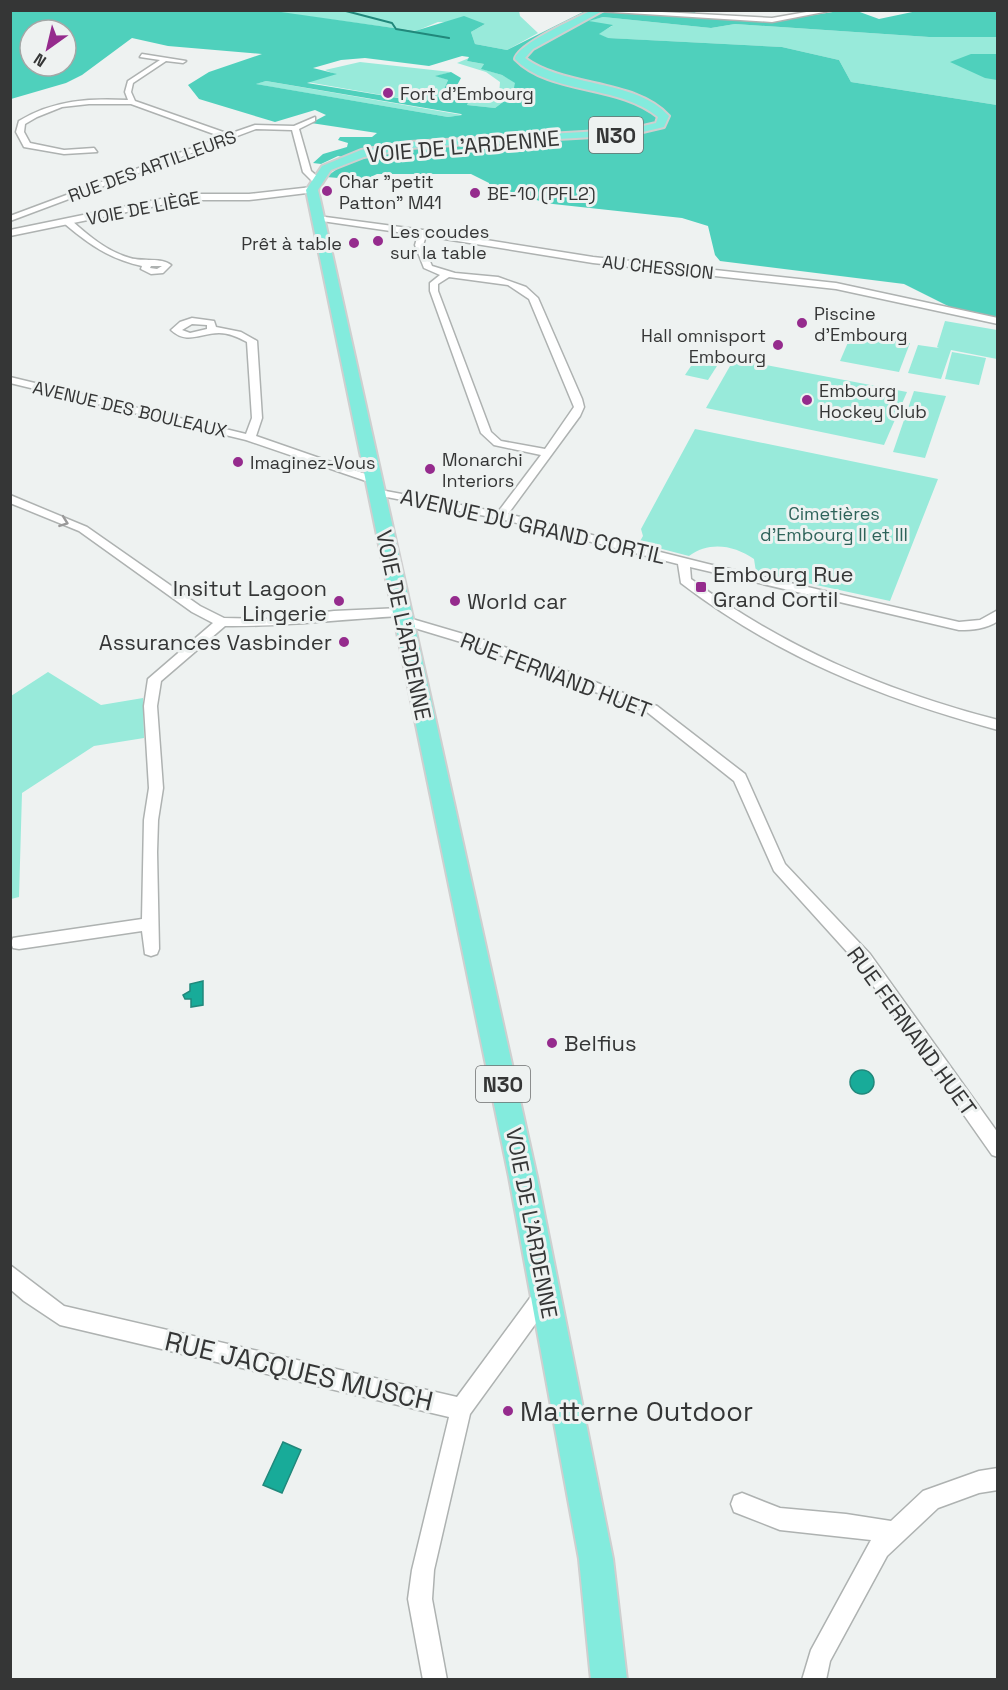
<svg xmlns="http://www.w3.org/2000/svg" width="1008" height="1690" font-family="'Space Grotesk',sans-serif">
<rect width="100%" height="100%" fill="#eef2f1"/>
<g fill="#98eada">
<path d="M267 11H519L520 16 538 33 507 50 475 44 471 32 485 24 438 22 416 31Z"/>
<path d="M603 17 711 28 735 24 929 37H997V105L851 82 839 60 782 47 607 38 598 34 612 26 587 21Z"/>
<path d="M469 58 467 61 484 64 482 69 502 75 516 83 513 92 518 99 503 102 495 108 467 105 469 101 488 100 499 94 500 82 486 72 457 63Z"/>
<path d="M360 62 451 72 437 76 448 80 441 96 422 102 307 82 335 74 325 70Z"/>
<path d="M266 81 462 115 448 117 255 84Z"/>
<path d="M945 321 997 330V359L951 350 941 379 908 373 918 345 939 348 937 347Z"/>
<path d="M852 333 910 343 899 372 840 361Z"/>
<path d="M701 351 724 355 708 380 685 375Z"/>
<path d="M952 352 986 358 979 385 945 379Z"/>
<path d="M734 359 907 392 884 445 706 408Z"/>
<path d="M914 391 946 396 925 458 893 452Z"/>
<path d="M695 429 938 479 890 601 756 572 754 559C734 545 709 541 689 556L639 543 643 536 641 529Z"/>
<path d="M48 672 101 705 143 698 144 738 94 746 22 793 19 897 11 899V696Z"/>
</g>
<g fill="#4fd0bc" fill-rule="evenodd">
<path d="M267 10 415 31 464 16 485 24 471 32 475 44 507 50 585 11 669 13V11H695L696 17 776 21 839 11H857L879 19 917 11H997V37H929L735 24 711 28 603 17 589 21 613 25 599 34 608 38 782 47 839 60 851 82 997 105V317L952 308 904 284 720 261 715 255 708 226 682 218 553 204 490 189 489 183 471 174H377L364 180 326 177 351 159 338 156 321 164 313 163 323 154 347 147 348 143 338 140 340 137H372L377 133 311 123 326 115 315 110 275 122 199 99 188 85 209 72 262 54 168 46 132 38 82 75 66 83 11 99V11ZM30 30H66V66H30ZM462 56 469 57 467 61 484 64 481 69 502 75 515 83 513 92 517 99 503 102 495 108 467 105 469 101 449 100 461 78 451 72 435 76 448 80 441 96 422 102 307 83 337 74 313 68 341 60 365 58 429 66ZM266 81 461 114 462 115 448 117 256 84Z"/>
<path d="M971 54H997V80L985 78 950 62Z"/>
</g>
<g fill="#18ab99" stroke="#21887b" stroke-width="1.5">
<path d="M203 981V1005L191 1007V999H185L183 995 190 991V984Z"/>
<circle cx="862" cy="1082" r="12"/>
<path d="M283 1442 301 1450 282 1493 263 1485Z"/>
</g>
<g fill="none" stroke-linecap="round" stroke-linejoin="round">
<path stroke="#21887b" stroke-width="2" d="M342 10 392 23 396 29 449 38"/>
<g stroke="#aeb2b1" stroke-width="3">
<g id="minor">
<path d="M624 10 772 18 818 10H834L772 22 597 11Z"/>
<path d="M142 54 186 61 183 63 166 61 133 83 131 92 135 101 229 134 255 125 294 126 315 117V121L299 129 311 171 318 177V181H312L303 172 292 130 256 129 10 221V216L222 137 131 104H89L62 107 37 117 25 124 24 132 30 143 64 150 94 148 97 152 64 154 24 147 16 132 19 121C53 100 89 98 128 100L125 92 128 81 160 60 140 57Z"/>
<path d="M318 216 423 230 593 257 836 283 998 318V324L836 289 593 263 426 236 423 245 432 266 455 273 498 277 526 287 538 298 582 399 584 407 580 416 508 514 708 564 959 622 980 620 998 610V621C986 629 973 630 959 630L690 567 691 579C784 648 886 691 998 720V730C880 698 778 657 681 583L678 564 501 519 371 494V490L375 489 498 512 541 455 494 445 481 433 430 291V283L440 275 424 268 415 245 418 235 315 220 314 218ZM449 277 508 285 529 299 574 407 545 449 501 441 491 432 438 291V284Z"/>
<path d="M65 220H71C89 236 106 251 130 258 143 262 161 257 171 265L163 273 151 274 141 269 142 266C110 259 90 245 65 224ZM151 266H162L157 269 150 268Z"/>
<path d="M192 318 214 321 216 327 241 332 257 341 262 418 256 436 377 478V482H369L246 440 10 383V377L246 434 252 418 247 342C238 337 229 333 219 333 201 333 187 345 171 330L180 322ZM192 324 207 325V329L190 333 182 330Z"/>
<path d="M10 495 87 527 200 606 224 618 269 619 334 611 401 608 407 612 401 616C342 619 284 627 225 626L161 681 157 706 163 788 158 820 157 852 159 949 157 954 151 956 145 954 142 931 19 949 13 948 11 943 13 938 19 937 142 919 144 820 149 788 144 706 148 679 213 623 192 612 79 531 10 503Z"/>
<path d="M402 616 494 643 657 706 745 774 785 864 870 954 998 1133V1157L992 1155 858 964 774 871 734 781 647 712 484 649 398 623V617Z"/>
<path d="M10 1265 64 1306 457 1397 538 1287 545 1284 552 1287 555 1294 552 1301 470 1414 434 1570 432 1599 447 1680H423L408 1599 412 1570 449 1417 60 1325 24 1301 10 1289Z"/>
<path d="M998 1468V1490L979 1493 938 1508 887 1556 830 1661 826 1680H802L811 1650 871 1540 780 1530 734 1512 731 1504 734 1496 742 1493 780 1508 846 1514 891 1521 923 1491 979 1471Z"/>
</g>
</g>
<g stroke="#aeb2b1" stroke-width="3">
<path id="tertiary" d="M312 187 315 188V192L249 200H185L10 236V230L185 194H249Z"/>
</g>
<g stroke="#cfcfcf" stroke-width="4">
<path id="primary" d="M592 10H604L533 49 525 58C566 88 636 79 669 116L664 127 630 135 468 144 410 148 364 157 331 170 318 190 537 1177 613 1559 627 1680H591L579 1559 509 1177 306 190 322 166 361 150 410 142 583 132 630 129 656 123 658 117C618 84 550 95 515 59 517 44 577 18 592 10Z"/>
</g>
<use href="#minor" fill="#fff" fill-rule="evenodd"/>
<use href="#tertiary" fill="#fff" fill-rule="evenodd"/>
<use href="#primary" fill="#83ebdd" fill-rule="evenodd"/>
</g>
<defs><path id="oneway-chevron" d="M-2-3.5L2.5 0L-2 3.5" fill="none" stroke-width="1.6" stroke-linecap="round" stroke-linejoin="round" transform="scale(1.5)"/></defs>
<use stroke="#9a9a9a" href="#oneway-chevron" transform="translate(64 522) rotate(20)"/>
<g fill="#952b8d" stroke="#eef2f1" stroke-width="2">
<circle cx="388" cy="93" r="6"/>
<circle cx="327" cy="191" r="6"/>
<circle cx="475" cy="193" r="6"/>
<circle cx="378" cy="241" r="6"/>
<circle cx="354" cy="243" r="6"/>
<circle cx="802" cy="323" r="6"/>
<circle cx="778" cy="345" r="6"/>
<circle cx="807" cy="400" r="6"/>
<circle cx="238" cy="462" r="6"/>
<circle cx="430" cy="469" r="6"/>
<rect x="695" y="581" width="12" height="12" rx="3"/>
<circle cx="339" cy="601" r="6"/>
<circle cx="455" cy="601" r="6"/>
<circle cx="344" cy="642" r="6"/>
<circle cx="552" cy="1043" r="6"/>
<circle cx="508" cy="1411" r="6"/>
</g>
<g text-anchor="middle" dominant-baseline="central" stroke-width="6" stroke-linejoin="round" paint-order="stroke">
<g font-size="18" fill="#353636" stroke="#eef2f1" text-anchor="start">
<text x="400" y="93">Fort d'Embourg</text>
<text x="339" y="181">Char "petit<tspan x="339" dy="21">Patton" M41</tspan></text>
<text x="487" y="193">BE-10 (PFL2)</text>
<text x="390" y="231">Les coudes<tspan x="390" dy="21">sur la table</tspan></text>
<text x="342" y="243" text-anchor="end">Prêt à table</text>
<text x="814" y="313">Piscine<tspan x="814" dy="21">d’Embourg</tspan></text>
<text x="766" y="335" text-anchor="end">Hall omnisport<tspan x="766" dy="21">Embourg</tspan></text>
<text x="819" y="390">Embourg<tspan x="819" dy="21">Hockey Club</tspan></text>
<text x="442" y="459">Monarchi<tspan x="442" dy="21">Interiors</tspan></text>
<text x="250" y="462">Imaginez-Vous</text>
</g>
<g font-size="18" fill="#353636" stroke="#eef2f1">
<text transform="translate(152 166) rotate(-20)">RUE DES ARTILLEURS</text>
<text transform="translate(143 208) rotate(-11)">VOIE DE LIÈGE</text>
<text transform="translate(658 267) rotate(6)">AU CHESSION</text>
<text transform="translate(130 409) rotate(13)">AVENUE DES BOULEAUX</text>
</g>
<g font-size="18" fill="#2e635a" stroke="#eef2f1">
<text x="834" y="513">Cimetières<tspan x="834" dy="21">d'Embourg II et III</tspan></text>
</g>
<g fill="#eef2f1" stroke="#6c6e6e" stroke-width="1.5">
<rect x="589" y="117" width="54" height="36" rx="4.5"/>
<rect x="476" y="1066" width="54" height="36" rx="4.5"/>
</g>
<g font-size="21" font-weight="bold" fill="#353636">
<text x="616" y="135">N30</text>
<text x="503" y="1084">N30</text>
</g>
<g font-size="22" fill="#353636" stroke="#eef2f1">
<text transform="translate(463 146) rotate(-5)">VOIE DE L'ARDENNE</text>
<text transform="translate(533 526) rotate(13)">AVENUE DU GRAND CORTIL</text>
<text transform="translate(404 625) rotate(78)">VOIE DE L'ARDENNE</text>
<text transform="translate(556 675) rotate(21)">RUE FERNAND HUET</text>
<text transform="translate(912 1031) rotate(54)">RUE FERNAND HUET</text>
<text transform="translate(532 1223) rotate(79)">VOIE DE L'ARDENNE</text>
</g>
<g font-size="22" fill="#353636" stroke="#eef2f1" text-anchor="start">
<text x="713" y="574">Embourg Rue<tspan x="713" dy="25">Grand Cortil</tspan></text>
<text x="327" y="588" text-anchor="end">Insitut Lagoon<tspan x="327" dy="25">Lingerie</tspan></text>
<text x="467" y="601">World car</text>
<text x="332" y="642" text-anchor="end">Assurances Vasbinder</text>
<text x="564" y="1043">Belfius</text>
</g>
<g font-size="27" fill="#353636" stroke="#eef2f1">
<text transform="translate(299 1371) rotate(13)">RUE JACQUES MUSCH</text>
</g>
<g font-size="27" fill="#353636" stroke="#eef2f1" text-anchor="start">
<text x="520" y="1411">Matterne Outdoor</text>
</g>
</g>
<rect width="1008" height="1690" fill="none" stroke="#353636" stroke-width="24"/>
<g transform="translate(48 48) rotate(214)"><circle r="28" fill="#eef2f1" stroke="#a4a7a6" stroke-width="1.5"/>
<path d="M0-4.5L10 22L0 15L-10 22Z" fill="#952b8d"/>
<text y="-9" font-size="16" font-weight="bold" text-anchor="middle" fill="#353636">N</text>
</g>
</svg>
